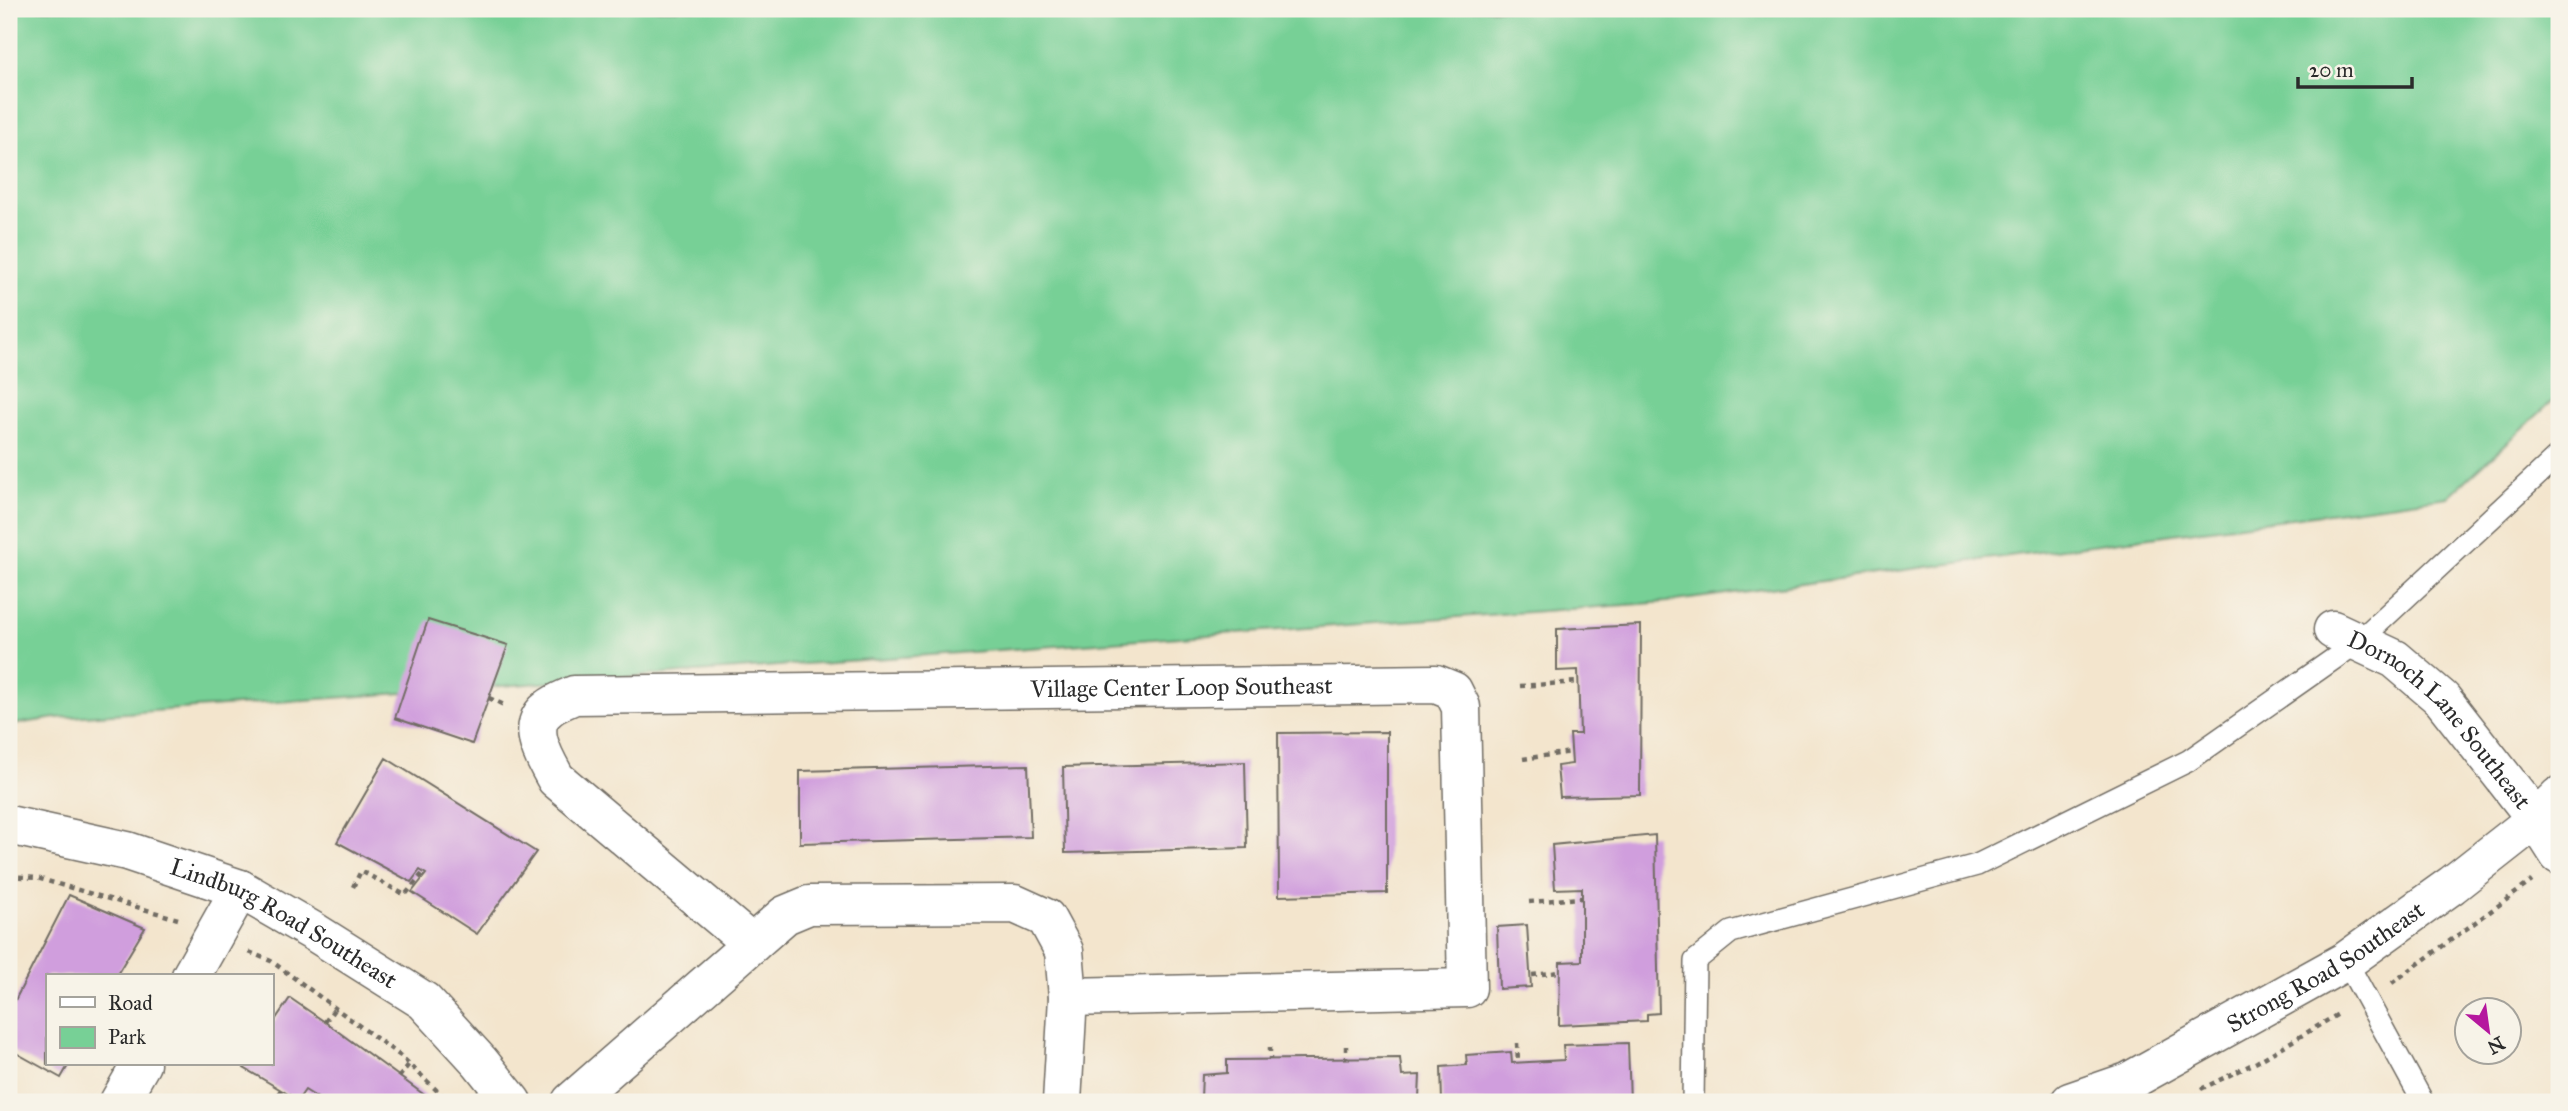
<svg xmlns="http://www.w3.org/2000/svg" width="2568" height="1111" font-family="'IM FELL Great Primer',serif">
<rect width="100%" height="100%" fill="#f7f3e8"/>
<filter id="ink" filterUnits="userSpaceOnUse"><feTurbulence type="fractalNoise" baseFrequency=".0143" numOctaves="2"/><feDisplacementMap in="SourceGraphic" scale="14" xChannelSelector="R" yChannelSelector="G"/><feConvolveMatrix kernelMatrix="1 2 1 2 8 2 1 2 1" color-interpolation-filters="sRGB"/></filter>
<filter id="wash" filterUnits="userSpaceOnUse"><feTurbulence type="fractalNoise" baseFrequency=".00686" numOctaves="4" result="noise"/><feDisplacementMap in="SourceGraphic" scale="28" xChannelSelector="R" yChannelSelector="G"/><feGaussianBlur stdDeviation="1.57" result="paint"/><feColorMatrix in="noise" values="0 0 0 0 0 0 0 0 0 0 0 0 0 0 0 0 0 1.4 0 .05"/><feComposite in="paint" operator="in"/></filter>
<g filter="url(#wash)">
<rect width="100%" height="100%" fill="#f3e5cd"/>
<path fill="#77d096" stroke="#517e60" stroke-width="2" d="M9 9H2559V395L2448 497 1667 602 56 718 9 725Z"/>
<g id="blocks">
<g fill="#d09edd">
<path d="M428 620 508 645 472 744 395 718Z"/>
<path d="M1641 625 1640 795 1560 797 1557 766 1572 764 1570 734H1580L1578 670 1557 671V629Z"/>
<path d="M1387 732V893L1279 896 1278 733Z"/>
<path d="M386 758 536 852 477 934 412 892 426 874 420 870 411 882 337 842Z"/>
<path d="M1245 762 1247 848 1065 853 1063 767Z"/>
<path d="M1028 765 1031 837 800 843V771Z"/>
<path d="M1655 835 1659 1013 1647 1014V1021L1559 1025 1560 962 1582 961V888L1555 889 1552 845Z"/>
<path d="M69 895 145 928 116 976H47V1064H69L61 1078 9 1049V1012Z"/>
<path d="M1527 925 1531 987 1499 989 1497 927Z"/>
<path d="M290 998 325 1022 434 1102H324L305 1090 298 1100 244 1068 246 1064H271V1026Z"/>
<path d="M1628 1043 1630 1102H1442L1441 1067 1467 1065 1466 1055 1511 1052 1512 1063 1564 1060 1563 1045Z"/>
<path d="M1400 1058 1402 1076 1420 1075 1419 1098 1406 1099V1102H1211V1097L1201 1098 1202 1075 1227 1073V1060Z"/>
</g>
</g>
</g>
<g filter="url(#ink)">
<use href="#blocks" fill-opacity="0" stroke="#716c64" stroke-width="2"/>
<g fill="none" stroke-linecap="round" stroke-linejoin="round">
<g stroke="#716c64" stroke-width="24">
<g id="service">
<path d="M2346 961 2423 1102"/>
<path d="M1693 1102 1695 961 1731 932 1977 865 2188 761 2358 642 2559 455"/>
</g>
</g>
<g stroke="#716c64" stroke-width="41">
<g id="minor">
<path id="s1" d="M2333 630 2395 659 2442 699 2536 819 2559 855"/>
<path id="s2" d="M752 944 556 779C545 759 524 726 549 708 556 702 566 699 574 695L1436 684 1453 691 1461 707 1467 988 1068 997"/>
<path d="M191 976 240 889"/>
<path d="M119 1102 141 1064"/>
<path d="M571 1102 785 915 809 905 1015 904 1046 918 1064 951 1068 997 1062 1102"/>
</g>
</g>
<g stroke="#716c64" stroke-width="41">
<g id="tertiary">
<path id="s3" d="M9 825 127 851 240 889 316 933 424 1001 480 1062 512 1102"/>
<path id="s4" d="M2070 1102 2128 1082 2346 961 2452 885 2536 819 2559 796"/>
</g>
</g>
<g stroke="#716c64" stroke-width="4.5" stroke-dasharray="5 5" stroke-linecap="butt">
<path d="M1520 686 1578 682"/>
<path d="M489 698 504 705"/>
<path d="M1523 759 1571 752"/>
<path d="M9 876 37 878 178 919"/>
<path d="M353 887 361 871 405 895 424 872"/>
<path d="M1529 902 1582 898"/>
<path d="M249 952 271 961 402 1057 449 1102"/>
<path d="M1532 975 1560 972"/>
<path d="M2392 983 2532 881"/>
<path d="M325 1022 335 1008"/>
<path d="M1517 1043 1518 1062"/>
<path d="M1346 1046V1059"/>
<path d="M1270 1047V1060"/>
<path d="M399 1077 410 1063"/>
<path d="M2201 1089 2257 1062 2340 1013"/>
<path d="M272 1102 281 1090"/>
</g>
<use href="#service" stroke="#fff" stroke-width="21"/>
<use href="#minor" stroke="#fff" stroke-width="38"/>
<use href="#tertiary" stroke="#fff" stroke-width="38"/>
</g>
</g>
<g text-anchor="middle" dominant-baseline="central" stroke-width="7" stroke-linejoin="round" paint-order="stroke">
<g font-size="24" fill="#2b2b2b" stroke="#f7f3e8">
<text stroke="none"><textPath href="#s2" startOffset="971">Village Center Loop Southeast</textPath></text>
<text stroke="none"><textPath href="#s1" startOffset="142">Dornoch Lane Southeast</textPath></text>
<text stroke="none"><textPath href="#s3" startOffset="294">Lindburg Road Southeast</textPath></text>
<text stroke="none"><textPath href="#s4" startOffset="290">Strong Road Southeast</textPath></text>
</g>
</g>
<rect width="2568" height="1111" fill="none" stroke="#f7f3e8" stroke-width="35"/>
<rect x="46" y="974" width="228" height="91" fill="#f7f3e8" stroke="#a5a39c" stroke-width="2"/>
<rect x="60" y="997" width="35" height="10" fill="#ffffff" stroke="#a5a39c" stroke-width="2"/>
<text x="108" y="1010" font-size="21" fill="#2b2b2b">Road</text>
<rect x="60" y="1027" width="35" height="21" fill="#77d096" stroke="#a5a39c" stroke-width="2"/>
<text x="108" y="1044" font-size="21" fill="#2b2b2b">Park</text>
<g transform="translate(2488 1031) rotate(151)"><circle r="33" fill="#f7f3e8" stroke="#a5a39c" stroke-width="2"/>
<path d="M0-5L12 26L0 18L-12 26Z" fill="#b5179e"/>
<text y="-10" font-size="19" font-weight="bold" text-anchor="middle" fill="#2b2b2b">N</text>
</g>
<path d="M2298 77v10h114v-10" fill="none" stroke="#2b2b2b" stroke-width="3.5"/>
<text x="2309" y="77" font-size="21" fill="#2b2b2b" stroke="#f7f3e8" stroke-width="5" paint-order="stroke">20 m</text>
</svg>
